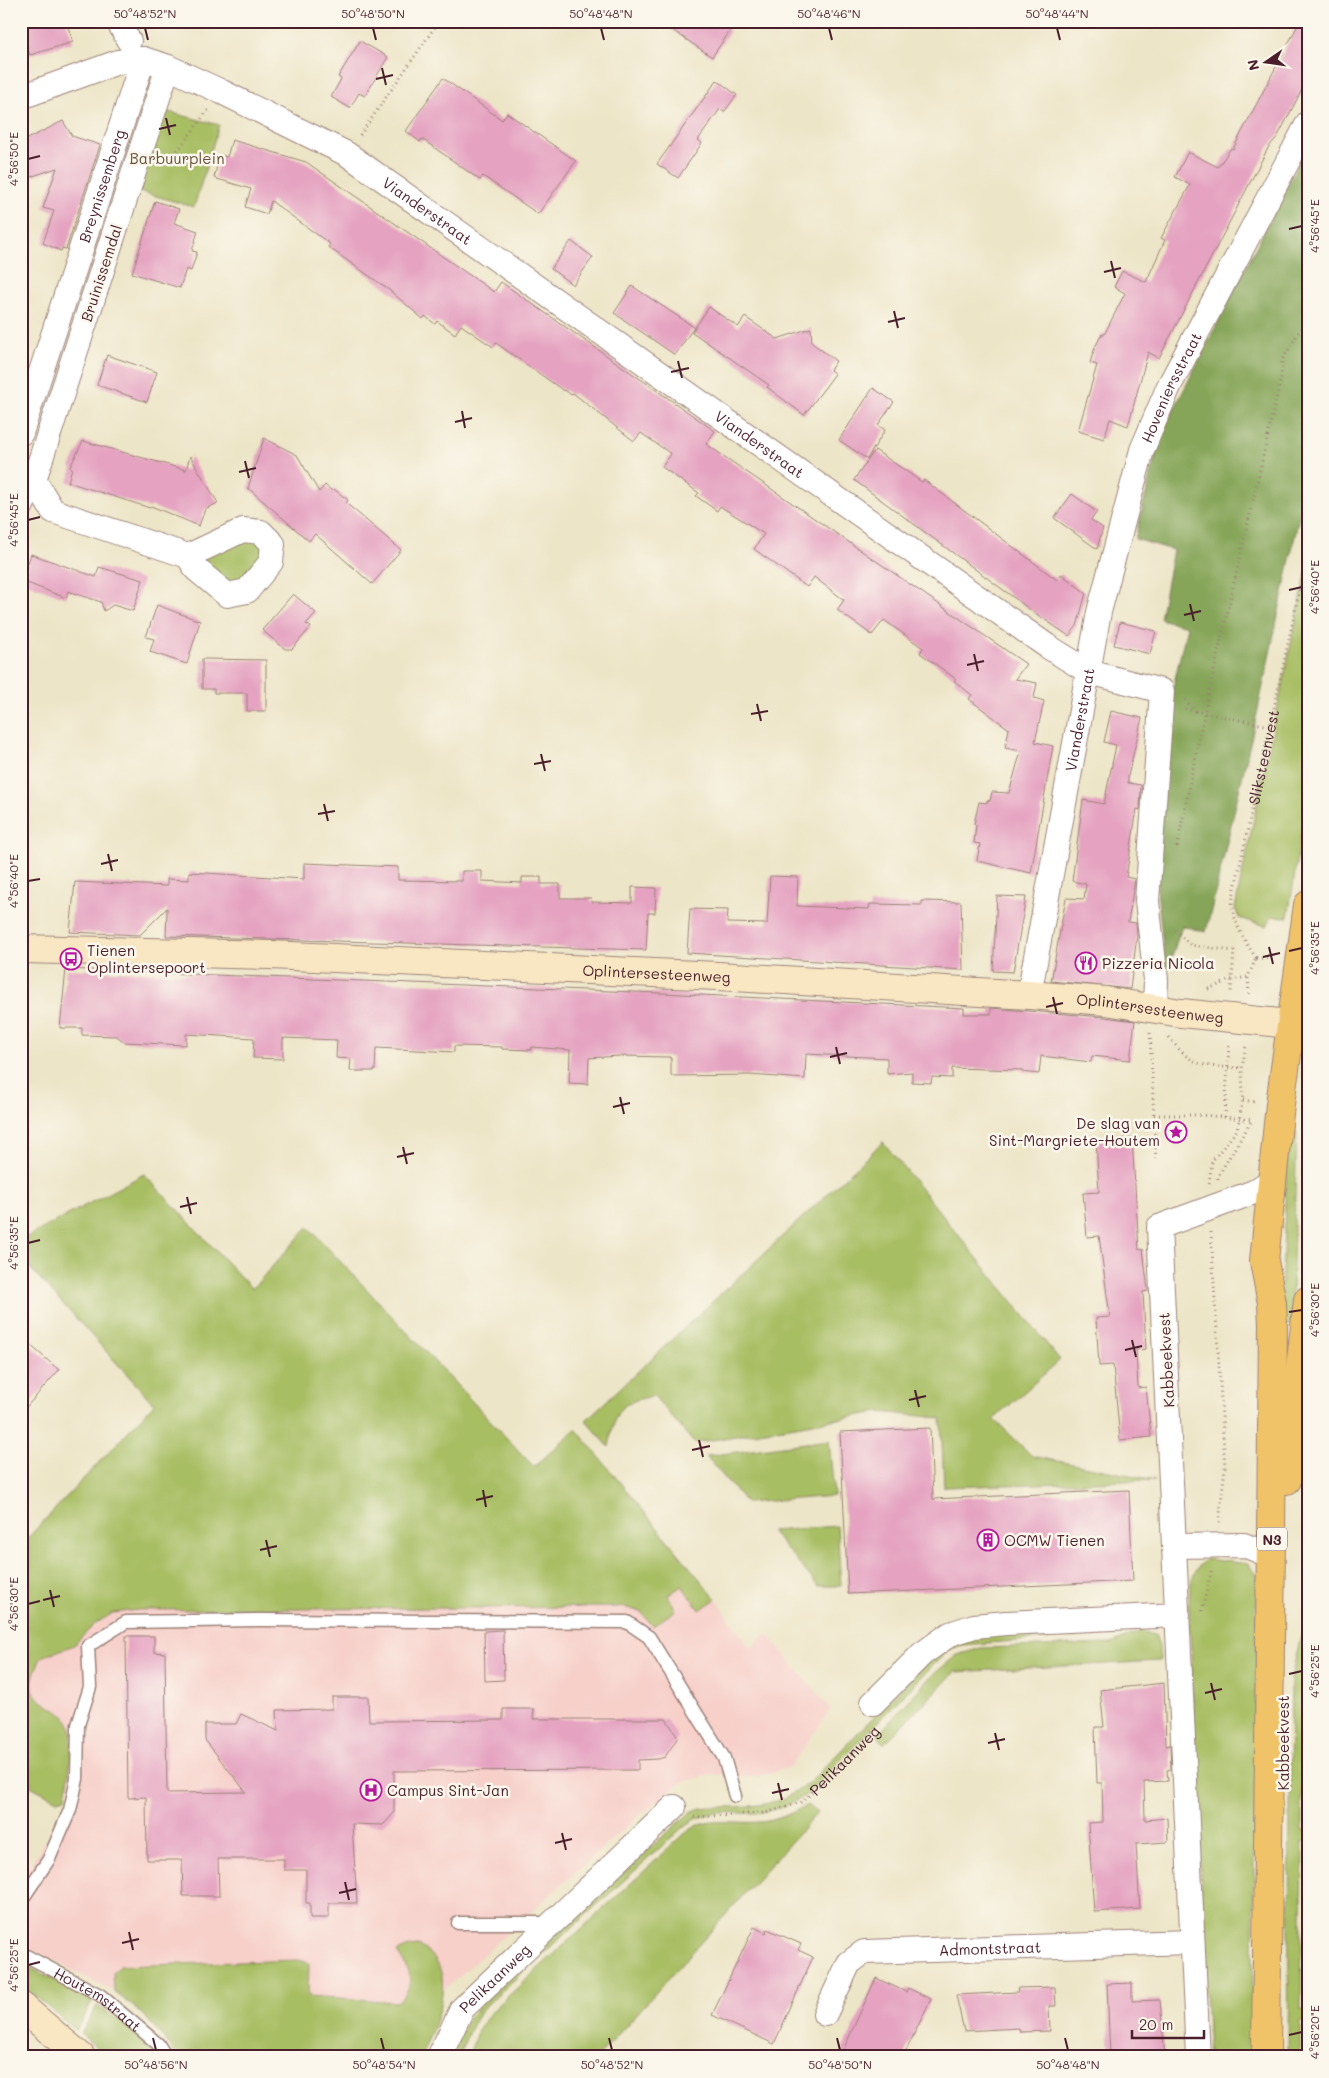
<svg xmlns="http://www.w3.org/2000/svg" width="1329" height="2078" font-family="Mali,sans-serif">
<rect width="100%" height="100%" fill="#fbf7ec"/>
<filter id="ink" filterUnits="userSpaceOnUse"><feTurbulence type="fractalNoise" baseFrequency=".02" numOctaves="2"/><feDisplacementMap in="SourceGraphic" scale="10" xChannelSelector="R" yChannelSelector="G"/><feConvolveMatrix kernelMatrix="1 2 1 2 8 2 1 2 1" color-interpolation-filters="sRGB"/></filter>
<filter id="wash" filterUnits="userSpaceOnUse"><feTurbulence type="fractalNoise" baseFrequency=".0096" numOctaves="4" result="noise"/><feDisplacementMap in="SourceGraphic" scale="20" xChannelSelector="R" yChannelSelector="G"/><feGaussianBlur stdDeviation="1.12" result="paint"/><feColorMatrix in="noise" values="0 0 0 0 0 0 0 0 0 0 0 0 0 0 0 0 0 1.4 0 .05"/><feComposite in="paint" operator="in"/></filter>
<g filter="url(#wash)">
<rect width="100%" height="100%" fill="#ede5c7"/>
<path fill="#f7d0ca" d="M682 1586 700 1610 716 1599 750 1648 767 1634 831 1709 790 1767 756 1777 713 1774 682 1782 636 1818 444 1990 442 1978 410 1972 409 1986 403 1997 398 2002 308 1996 309 1963 113 1973 114 1992 21 1943V1883L69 1797 71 1729 56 1710 44 1705 36 1697 33 1685 35 1668 42 1657 64 1648 113 1613 138 1610 624 1607 641 1612Z"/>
<g fill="#a8be63" stroke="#796e47">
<path d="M161 110 219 125 194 207 135 190Z"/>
<path d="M261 532 271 562 227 595 188 556Z"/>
<path d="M1308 564V790L1288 917 1272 916 1267 926 1239 918 1235 908Z"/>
<path d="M1297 1132 1291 1325H1280L1288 1133Z"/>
<path d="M883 1142 1060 1360 994 1419 1032 1456 1155 1480 944 1487 941 1418 879 1412 694 1443 654 1396C615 1403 616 1411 609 1447L586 1420Z"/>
<path d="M144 1174 252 1289 308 1227 534 1467 576 1429 716 1599 700 1610 682 1586 668 1595 676 1610 653 1626 641 1612 624 1607 138 1610 113 1613 95 1624 74 1645 42 1657C11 1711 66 1699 71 1729 74 1744 68 1782 66 1798L57 1800 21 1781V1545L154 1404 21 1258V1240Z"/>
<path d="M1303 1424 1308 1433V1474L1294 1475Z"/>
<path d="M829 1440 834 1496 746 1503 706 1456Z"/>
<path d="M837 1526 841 1586H818L771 1531Z"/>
<path d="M1206 1559 1248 1564 1257 1576 1252 2057H1208L1189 1606C1190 1586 1190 1573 1206 1559Z"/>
<path d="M1136 1629 1113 1634 961 1645 949 1650 935 1663 807 1794C796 1801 785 1807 772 1810 735 1820 718 1801 682 1828L482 2009 471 2027 458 2057H449L470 2015 629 1866 691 1812C702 1806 714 1807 726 1807 762 1806 781 1805 810 1782L917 1672 949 1644 986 1635Z"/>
<path d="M1141 1631 1155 1635 1159 1645 1160 1661 955 1672 884 1744 878 1735 929 1678 957 1655 981 1648 1111 1644Z"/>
<path d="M1308 1634V1657H1302V1831H1308V1841L1303 1842 1301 2009 1308 2010V2020L1300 2021V2057H1288L1291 1678 1301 1635Z"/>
<path d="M807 1805 817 1813 598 2057H468L477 2032 491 2012 691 1828C714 1817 736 1824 760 1822 777 1821 792 1813 807 1805Z"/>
<path d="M418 1946C463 1968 435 2023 421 2057H177C159 2030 141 2010 114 1992L113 1973 120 1966 299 1960 309 1963 308 1996 397 2002C418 1985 409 1970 397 1952L409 1947Z"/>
<path d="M21 1963 93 2000 76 2030 21 1985Z"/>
<path d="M97 2006 136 2030 157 2057H106L81 2034Z"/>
</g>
<path fill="#86a559" stroke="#686242" d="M1308 144V475L1257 714 1206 932 1182 926 1166 974 1157 889 1167 714 1187 626 1160 619 1173 550 1135 539 1160 437Z"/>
<g id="blocks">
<g fill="#e5a3c1">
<path d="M21 21H66L73 42 30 55 21 31Z"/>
<path d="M659 21H715L730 31 712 57Z"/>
<path d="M1300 21H1308V78L1278 136 1268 148 1159 358 1148 352 1128 426 1110 419 1104 439 1078 431 1097 365 1090 363 1095 347 1102 334 1104 335 1125 293 1114 287 1122 271 1146 282 1165 240 1161 238 1190 185 1175 177 1188 152 1218 167 1231 148 1233 149Z"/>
<path d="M360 41 388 57 365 96 359 93 350 108 331 97 341 79 338 77Z"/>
<path d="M443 78 502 120 507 113 576 161 538 214 483 176 480 180 422 139 420 142 406 131Z"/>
<path d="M717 80 737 95 724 112 720 109 698 140 702 143 678 178 657 164Z"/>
<path d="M63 121 72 136 100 145 66 249 62 248 61 251 43 243 54 211 43 208 57 168 21 180V142Z"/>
<path d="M232 140 306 162 494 292 501 282 715 431 706 444 1026 664 1015 679 1037 683 1034 698 1044 701 1035 742 1053 746 1031 873 977 861 980 844 974 843 976 825 974 824 979 802 987 803V800L990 801 992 792 1009 793 1021 751 1005 748 1009 729 969 699 972 695 954 681 956 679 920 653 923 648 884 620 872 635 837 610 844 600 814 577 807 587 754 549 764 534 720 506 717 511 696 496 699 493 662 467 671 454 641 433 634 441 573 393 571 395 565 390 564 391 496 343 493 347 461 325 455 334 437 321 435 324 425 316 423 319 388 289 328 247 330 244 271 201 267 214 245 207 251 189 214 178 220 155 227 157Z"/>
<path d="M155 201 179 209 174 223 198 231 192 251 197 252 191 271 186 269 180 288 132 273Z"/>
<path d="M571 241 593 257 573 285 551 269Z"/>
<path d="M632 286 694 327 675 355 614 313Z"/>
<path d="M709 307 738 327 745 317 777 339 811 328 812 343 836 361 830 370 835 374 804 415 767 387 769 385 692 332Z"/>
<path d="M107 355 157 372 147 402 97 385Z"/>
<path d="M873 388 894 402 878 425 885 430 867 459 839 440Z"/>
<path d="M264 438 297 455 319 492 325 485 332 491 334 489 348 500 346 503 401 550 372 584 315 534 309 541 248 488Z"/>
<path d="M83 441 186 470 190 456 218 503 205 509 199 526 151 506 150 508 68 482 72 468 70 467Z"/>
<path d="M875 450 922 482 924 480 1057 580 1061 574 1086 593 1077 626 1069 636 1032 611 854 480Z"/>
<path d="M1072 494 1097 512 1091 520 1103 528 1097 549 1054 518Z"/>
<path d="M31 554 96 577 99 567 143 580 133 611 113 605 104 611 101 602 68 591 66 598 22 581Z"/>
<path d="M293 594 316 613 306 624 311 627 292 649H285L262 630Z"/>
<path d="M157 605 200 621 187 664 150 652 154 639 146 637Z"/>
<path d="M1120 622 1156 631 1150 654 1114 645Z"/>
<path d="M202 659 266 660V711H247V693H214V689H202Z"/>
<path d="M1111 711 1142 718 1128 776V783L1141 785 1140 810 1137 809 1126 877 1135 879 1128 922 1136 923 1137 936 1130 989 1051 981 1066 898 1084 899 1086 884 1072 881 1083 800 1104 804 1116 745 1104 742Z"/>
<path d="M304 863 398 867V880L462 881V871H482V881L522 883V877H541V884H560V898H591L592 902 632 903V887L656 888 655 913H648L646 950 166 936 167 908 140 935 70 932 75 882 167 886V879L189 880V872L304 879Z"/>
<path d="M770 876 798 877 797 906 869 909 870 904 922 905V901L961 902 963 970 687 953 690 909 728 910 727 923 767 924Z"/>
<path d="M997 896 1026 897 1013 972 993 971Z"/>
<path d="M66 969 660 993 964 1008V1014H991V1008L1104 1017 1135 1021 1130 1060 1092 1056 1091 1062 1041 1056 1039 1074 1022 1072V1070L952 1068V1078L932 1077 931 1083 912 1082V1072L887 1074V1058L806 1054 805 1079 750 1075 671 1076V1057L619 1056 589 1058 588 1084 569 1083 570 1050 532 1047 531 1050 502 1049V1047L454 1046V1052L376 1048 375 1071H350L351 1059 336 1058 337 1040 283 1038V1059L253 1058 254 1038 186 1034V1045L124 1042 117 1036 82 1035V1028H60Z"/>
<path d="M1132 1138 1139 1250 1143 1249 1148 1291 1143 1292 1146 1349 1136 1350 1138 1388 1146 1387 1151 1437 1120 1440 1113 1365 1099 1366 1096 1318 1110 1317 1099 1236 1087 1237 1083 1193 1099 1192 1096 1140Z"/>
<path d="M21 1337 59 1370 21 1413Z"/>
<path d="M930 1428 933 1499 1129 1490 1133 1581 848 1594 840 1432Z"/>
<path d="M503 1630 504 1680 485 1681 484 1631Z"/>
<path d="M126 1636H154V1652L165 1653 167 1793 246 1792 205 1740V1724H236L241 1714 278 1731 277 1710 332 1709V1697H368L369 1721 503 1720V1709H534L533 1719H666L678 1737 665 1757 658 1759 638 1760V1770L394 1771V1813L383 1825 352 1824 357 1903H329V1918H310V1903H306V1870H284V1859H218L219 1896H183L182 1860H147L146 1797 128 1798Z"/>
<path d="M1164 1683 1166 1746 1170 1745 1171 1769 1167 1770 1168 1781 1144 1782 1145 1820 1167 1818 1168 1842 1136 1844 1140 1909 1094 1912 1088 1823 1103 1822 1102 1783H1097L1095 1727H1104L1100 1690Z"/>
<path d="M754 1927 766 1933 767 1929 801 1944 798 1950 813 1957 774 2044 712 2015Z"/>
<path d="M876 1978 906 1992 908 1988 931 1999 903 2057H840Z"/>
<path d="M1132 1983V2001L1160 2000 1165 2057H1110L1107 1984Z"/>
<path d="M1055 1987 1056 2006H1049L1050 2031 1020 2032 1019 2028 964 2031 956 1995 1018 1992 1017 1988Z"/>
</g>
</g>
</g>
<g filter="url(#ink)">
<use href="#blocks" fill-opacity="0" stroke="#9c8279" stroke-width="1"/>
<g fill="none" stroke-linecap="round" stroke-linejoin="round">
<g stroke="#9c8279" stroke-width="15">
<g id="lane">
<path d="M21 1901 49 1859 70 1810 77 1779 78 1725 90 1687 88 1646 126 1622 258 1620 627 1622 649 1637 724 1758 735 1796"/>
<path d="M458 1923H553"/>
<path id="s3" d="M21 1953 100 1995 158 2044 166 2057"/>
</g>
</g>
<g stroke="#9c8279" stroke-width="26">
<g id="street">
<path d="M118 21 129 41"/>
<path d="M168 67 34 480 53 511 188 556 196 569 227 595 247 591 271 562 273 544 261 532 243 530 188 556"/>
<path id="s4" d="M21 97 118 62 143 59 168 67 222 92 347 154 1047 646 1089 672 1162 691 1147 901 1156 980 1155 1008"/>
<path id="s5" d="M21 433 143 59"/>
<path d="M21 507 34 480"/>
<path id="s6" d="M1029 995 1099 612 1142 450 1169 386 1308 123"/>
<path d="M1175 1546 1244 1545 1271 1556"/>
<path d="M873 1703 922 1654 950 1634 974 1626 1006 1623 1178 1615"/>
<path id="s7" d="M825 2014 849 1963 864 1952 1192 1942"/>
<path id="s8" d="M439 2057 462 2009 674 1807"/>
<path d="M1198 2057 1159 1227 1254 1192 1272 1180"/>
</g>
</g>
<g stroke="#9c8279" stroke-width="30">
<g id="secondary">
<path id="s9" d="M21 949 270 955 718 976 1029 995 1106 1001 1181 1013 1290 1024"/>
<path d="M21 2006 81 2057"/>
</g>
</g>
<g stroke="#9c8279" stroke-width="30">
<g id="primary">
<path d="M1287 1480 1308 1300"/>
<path d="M1266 2057 1273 1325 1272 1303 1264 1261 1280 1104 1308 905"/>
</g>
</g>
<g stroke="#9c8279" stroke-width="3" stroke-dasharray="1 4" stroke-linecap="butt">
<path d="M360 135 439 21"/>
<path d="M164 158 179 149 208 110"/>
<path d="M1185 700 1196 712"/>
<path d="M1185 709 1270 726"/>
<path d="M1177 847 1204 714 1281 378 1282 360 1308 317"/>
<path d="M1175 930 1190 945 1234 951 1231 992"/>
<path id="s1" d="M1256 958C1244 940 1234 925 1232 902L1308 551"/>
<path d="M1256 958 1276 959"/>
<path d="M1208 989 1231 980 1248 977"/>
<path d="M1249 994 1248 977 1256 958"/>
<path d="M1150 1033 1156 1162"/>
<path d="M1169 1037C1193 1069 1205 1066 1242 1068"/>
<path d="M1243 1100 1255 1102"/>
<path d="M1154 1115H1201L1253 1120"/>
<path d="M1225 1117 1229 1043"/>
<path d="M1218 1179V1176L1252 1120"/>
<path d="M1209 1183 1212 1161 1237 1130 1243 1100 1242 1068 1246 1045"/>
<path d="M1211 1232 1225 1467 1219 1523"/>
<path d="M1202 1611 1212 1568"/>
<path id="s2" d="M742 1814 765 1813 802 1802 878 1727"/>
<path d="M694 1817 730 1815"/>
</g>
<use href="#lane" stroke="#fff" stroke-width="12"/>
<use href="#street" stroke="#fff" stroke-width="24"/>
<use href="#secondary" stroke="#f9e7c3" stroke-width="28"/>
<use href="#primary" stroke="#f1c369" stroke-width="28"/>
</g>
</g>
<path fill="none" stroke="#4a1f2b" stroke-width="2" d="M145 28 148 40M373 28 376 40M601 28 604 40M829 28 832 40M1057 28 1060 40M382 68 386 85M376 79 393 75M166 118 170 135M159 129 176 125M28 159 40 156M1289 229 1302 226M1111 261 1115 278M1104 272 1121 268M894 311 898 328M888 322 905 318M678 361 682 378M671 372 689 368M462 411 465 428M455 422 472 418M245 461 249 478M239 472 256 468M28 520 40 517M1289 590 1302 587M1190 604 1194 621M1184 615 1201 611M974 654 978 671M967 665 984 661M757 704 761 721M751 714 768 711M541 754 545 771M534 764 551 761M324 804 328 821M318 814 335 811M108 854 112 871M101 864 118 860M28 881 40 879M1269 947 1273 964M1289 951 1302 948M1263 957 1280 953M1053 997 1057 1014M1046 1007 1063 1003M836 1047 840 1064M830 1057 847 1053M620 1097 624 1114M613 1107 630 1103M403 1147 407 1164M397 1157 414 1153M187 1197 191 1214M180 1207 197 1203M28 1243 40 1240M1289 1312 1302 1310M1132 1340 1136 1357M1125 1350 1142 1346M915 1390 919 1407M909 1400 926 1396M699 1440 703 1457M692 1450 710 1446M483 1490 486 1507M476 1500 493 1496M266 1540 270 1557M260 1550 277 1546M50 1590 54 1607M43 1600 60 1596M28 1604 40 1601M1289 1674 1302 1671M1211 1683 1215 1700M1205 1693 1222 1689M995 1733 999 1750M988 1743 1005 1739M778 1783 782 1800M772 1793 789 1789M562 1833 566 1850M555 1843 572 1839M345 1882 349 1900M339 1893 356 1889M129 1932 133 1950M122 1943 139 1939M28 1965 40 1962M1289 2035 1302 2032M153 2038 156 2050M381 2038 384 2050M609 2038 612 2050M837 2038 840 2050M1065 2038 1068 2050"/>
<defs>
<g id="bus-ring" transform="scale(1.125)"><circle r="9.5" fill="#fbf7ec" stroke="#b5179e" stroke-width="1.5"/><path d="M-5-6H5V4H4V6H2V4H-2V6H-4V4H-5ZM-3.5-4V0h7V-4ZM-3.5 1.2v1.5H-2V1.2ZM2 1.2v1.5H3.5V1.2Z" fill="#b5179e"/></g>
<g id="restaurant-ring" transform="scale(1.125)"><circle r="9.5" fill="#fbf7ec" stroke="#b5179e" stroke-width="1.5"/><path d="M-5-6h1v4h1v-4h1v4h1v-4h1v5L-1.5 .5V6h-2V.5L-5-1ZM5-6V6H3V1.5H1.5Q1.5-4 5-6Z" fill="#b5179e"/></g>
<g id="sight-ring" transform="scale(1.125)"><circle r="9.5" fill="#fbf7ec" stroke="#b5179e" stroke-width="1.5"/><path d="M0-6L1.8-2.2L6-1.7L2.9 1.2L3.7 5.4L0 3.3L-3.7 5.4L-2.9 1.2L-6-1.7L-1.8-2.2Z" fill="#b5179e"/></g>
<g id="building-ring" transform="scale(1.125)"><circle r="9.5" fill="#fbf7ec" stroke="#b5179e" stroke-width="1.5"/><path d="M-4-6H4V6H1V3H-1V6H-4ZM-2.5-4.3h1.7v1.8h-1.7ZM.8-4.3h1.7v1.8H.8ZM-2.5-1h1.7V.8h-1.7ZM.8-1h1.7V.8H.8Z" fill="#b5179e"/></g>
<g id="hospital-ring" transform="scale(1.125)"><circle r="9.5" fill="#fbf7ec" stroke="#b5179e" stroke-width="1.5"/><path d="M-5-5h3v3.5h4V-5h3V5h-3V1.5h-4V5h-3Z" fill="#b5179e"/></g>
</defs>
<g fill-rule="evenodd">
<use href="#bus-ring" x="71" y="959"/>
<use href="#restaurant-ring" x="1086" y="963"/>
<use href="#sight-ring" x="1176" y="1132"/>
<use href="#building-ring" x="988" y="1540"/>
<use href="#hospital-ring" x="371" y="1790"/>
</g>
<g text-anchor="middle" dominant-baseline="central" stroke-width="5" stroke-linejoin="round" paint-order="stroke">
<rect fill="#fbf7ec" stroke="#7f6065" stroke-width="1" x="1257" y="1527.5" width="30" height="23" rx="4"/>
<g font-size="14" font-weight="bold" fill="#4a1f2b">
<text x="1272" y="1539">N3</text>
</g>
<g font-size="15" fill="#664f3c" stroke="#fbf7ec">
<text x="177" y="158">Barbuurplein</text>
</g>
<g font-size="15" fill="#4a1f2b" stroke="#fbf7ec">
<text stroke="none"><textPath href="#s5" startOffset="260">Breynissemberg</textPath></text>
<text stroke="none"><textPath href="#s4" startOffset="452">Vianderstraat</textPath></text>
<text transform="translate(101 273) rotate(-72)">Bruinissemdal</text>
<text stroke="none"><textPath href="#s6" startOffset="626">Hoveniersstraat</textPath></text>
<text stroke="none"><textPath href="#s4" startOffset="858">Vianderstraat</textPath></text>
<text stroke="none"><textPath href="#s6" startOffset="280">Vianderstraat</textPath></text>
<text stroke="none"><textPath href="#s1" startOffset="210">Sliksteenvest</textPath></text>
<text stroke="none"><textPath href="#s9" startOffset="636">Oplintersesteenweg</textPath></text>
<text stroke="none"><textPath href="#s9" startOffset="1131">Oplintersesteenweg</textPath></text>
<text transform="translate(1166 1360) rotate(-93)">Kabbeekvest</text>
<text transform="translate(1283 1743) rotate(-90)">Kabbeekvest</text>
<text stroke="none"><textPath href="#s2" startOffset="121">Pelikaanweg</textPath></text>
<text stroke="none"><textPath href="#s7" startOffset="201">Admontstraat</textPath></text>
<text stroke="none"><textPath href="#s8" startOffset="98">Pelikaanweg</textPath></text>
<text stroke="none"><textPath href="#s3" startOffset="90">Houtemstraat</textPath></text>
</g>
<g font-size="15" fill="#4a1f2b" stroke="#fbf7ec" text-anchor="start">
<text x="87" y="950">Tienen<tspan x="87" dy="17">Oplintersepoort</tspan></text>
<text x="1102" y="963">Pizzeria Nicola</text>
<text x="1160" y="1123" text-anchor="end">De slag van<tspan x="1160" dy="17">Sint-Margriete-Houtem</tspan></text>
<text x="1004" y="1540">OCMW Tienen</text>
<text x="387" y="1790">Campus Sint-Jan</text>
</g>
</g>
<rect width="1329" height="2078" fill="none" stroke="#fbf7ec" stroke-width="55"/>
<g transform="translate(1266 62) rotate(257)" stroke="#fbf7ec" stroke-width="4" paint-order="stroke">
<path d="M0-4L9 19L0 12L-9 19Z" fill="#4a1f2b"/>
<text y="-8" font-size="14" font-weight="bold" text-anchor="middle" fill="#4a1f2b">N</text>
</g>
<path d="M1132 2030v8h72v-8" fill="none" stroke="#4a1f2b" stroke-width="2.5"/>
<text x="1139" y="2030" font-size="15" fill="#4a1f2b" stroke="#fbf7ec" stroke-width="4" paint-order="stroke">20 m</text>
<rect x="28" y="28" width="1274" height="2022" fill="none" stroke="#4a1f2b" stroke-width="2"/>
<g font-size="12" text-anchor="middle" fill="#4a1f2b">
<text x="145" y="18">50°48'52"N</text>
<text x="373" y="18">50°48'50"N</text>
<text x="601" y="18">50°48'48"N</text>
<text x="829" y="18">50°48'46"N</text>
<text x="1057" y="18">50°48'44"N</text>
<text transform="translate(14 159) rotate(-90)" y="4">4°56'50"E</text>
<text transform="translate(1315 226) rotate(-90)" y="4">4°56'45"E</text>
<text transform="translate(14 520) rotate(-90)" y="4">4°56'45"E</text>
<text transform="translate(1315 587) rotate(-90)" y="4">4°56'40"E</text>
<text transform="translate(14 881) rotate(-90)" y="4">4°56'40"E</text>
<text transform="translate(1315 948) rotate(-90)" y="4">4°56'35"E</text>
<text transform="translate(14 1243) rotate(-90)" y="4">4°56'35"E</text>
<text transform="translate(1315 1310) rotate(-90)" y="4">4°56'30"E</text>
<text transform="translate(14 1604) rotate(-90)" y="4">4°56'30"E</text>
<text transform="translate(1315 1671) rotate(-90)" y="4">4°56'25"E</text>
<text transform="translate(14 1965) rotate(-90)" y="4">4°56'25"E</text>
<text transform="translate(1315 2032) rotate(-90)" y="4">4°56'20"E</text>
<text x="156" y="2069">50°48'56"N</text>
<text x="384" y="2069">50°48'54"N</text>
<text x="612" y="2069">50°48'52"N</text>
<text x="840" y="2069">50°48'50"N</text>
<text x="1068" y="2069">50°48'48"N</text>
</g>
</svg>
